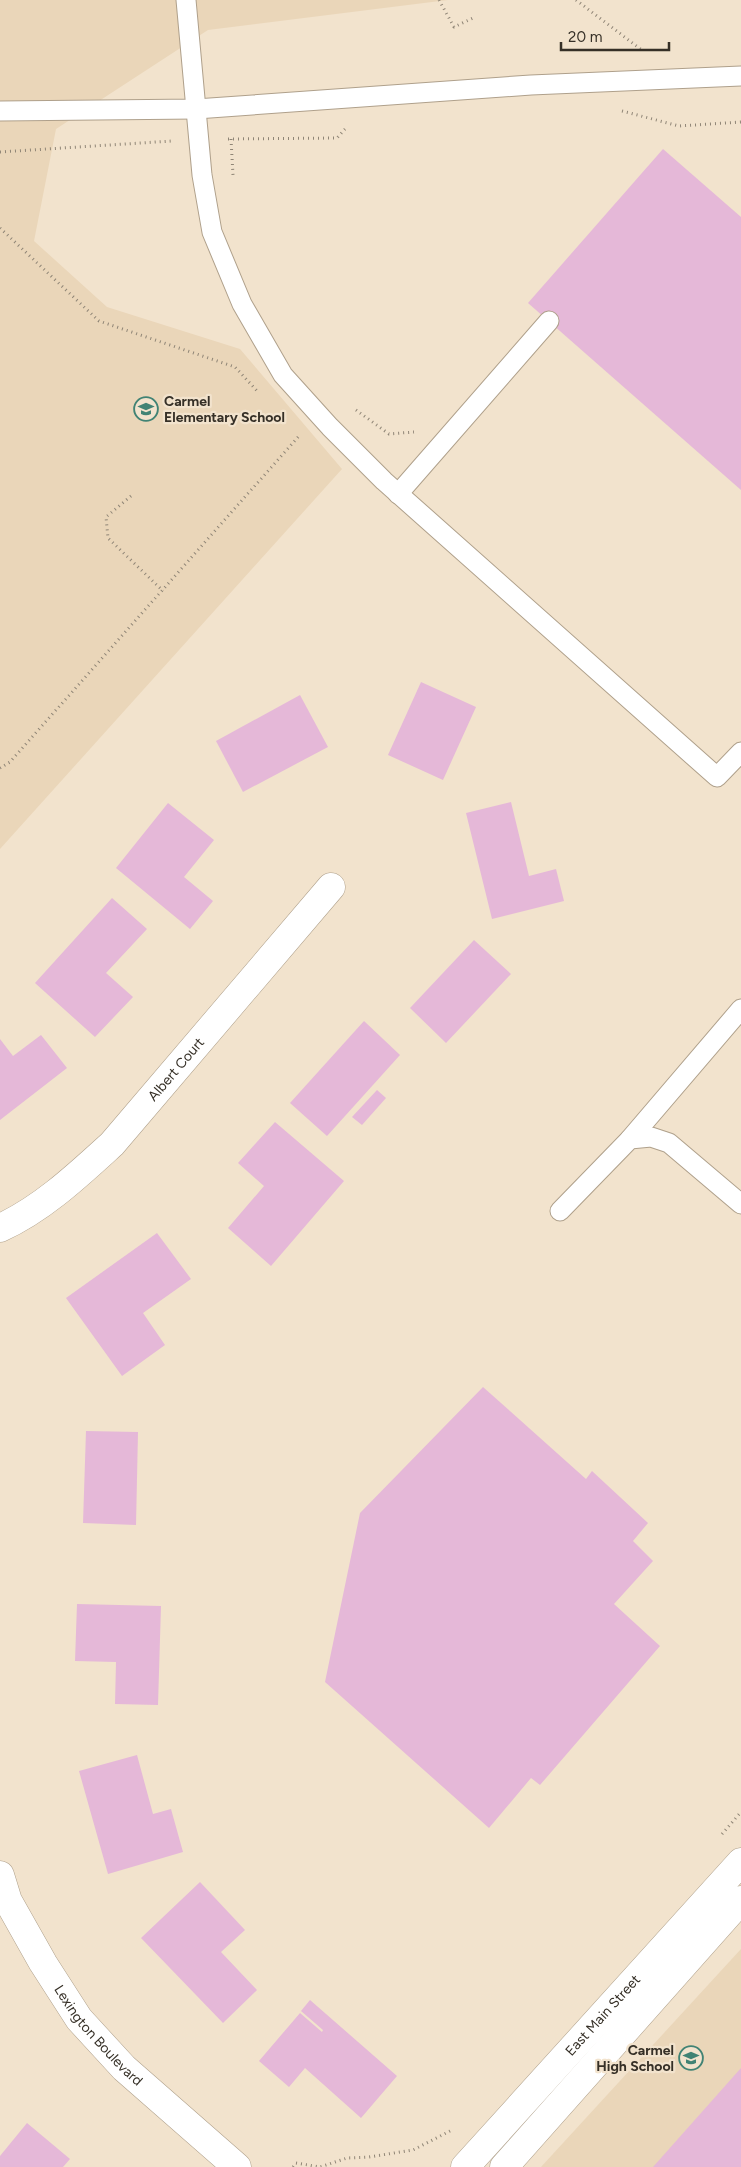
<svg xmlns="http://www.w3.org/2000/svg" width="741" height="2167" font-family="Figtree,sans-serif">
<rect width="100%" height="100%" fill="#f2e3cd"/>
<g fill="#ead6b9">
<path d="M0 0H448L208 30 56 129 34 241 107 307 240 349 342 469 0 849Z"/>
<path d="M741 1949V2167H541Z"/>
</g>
<g fill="#e5b8d8">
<path d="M663 149 741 217V490L528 303Z"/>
<path d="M421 682 476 707 443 780 388 755Z"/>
<path d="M300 695 328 747 243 792 216 741Z"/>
<path d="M511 802 529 876 556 869 564 901 492 919 466 813Z"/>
<path d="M168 803 214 840 184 877 213 901 190 929 116 868Z"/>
<path d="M112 898 147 929 106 973 133 997 95 1037 35 983Z"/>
<path d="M474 940 511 974 446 1043 410 1008Z"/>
<path d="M364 1021 400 1055 327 1136 290 1103Z"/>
<path d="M41 1035 67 1068 0 1120V1039L13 1056Z"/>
<path d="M377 1090 386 1098 362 1125 352 1117Z"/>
<path d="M275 1122 344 1181 271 1266 228 1228 264 1186 238 1163Z"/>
<path d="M157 1233 191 1279 143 1313 165 1345 122 1376 66 1298Z"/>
<path d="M483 1387 586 1479 592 1471 648 1523 633 1541 653 1561 614 1604 660 1646 540 1785 531 1778 489 1828 325 1682 360 1513Z"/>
<path d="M86 1431 138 1432 136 1525 83 1523Z"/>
<path d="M77 1604 161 1606 158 1705 115 1704 116 1662 75 1661Z"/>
<path d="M137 1755 153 1814 171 1809 183 1852 108 1874 79 1771Z"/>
<path d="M200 1882 245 1930 221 1952 257 1990 223 2023 141 1938Z"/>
<path d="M310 2000 397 2076 361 2118 305 2068 289 2087 259 2061 300 2013 322 2032 323 2030 301 2011Z"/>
<path d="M741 2068V2167H653Z"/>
<path d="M27 2123 70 2159 63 2167H0V2156Z"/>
</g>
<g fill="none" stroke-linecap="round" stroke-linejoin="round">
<g stroke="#afa08b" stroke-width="21">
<g id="service">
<path d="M186 0 202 175 212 232 242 304 283 375 330 427 384 481 717 777 741 752"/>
<path d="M0 111 196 109 531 85 741 76"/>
<path d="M398 494 549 321"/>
<path d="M630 1139 741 1009"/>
<path d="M560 1211 630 1139 651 1137 669 1143 741 1204"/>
</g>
</g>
<g stroke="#afa08b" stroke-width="29">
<g id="minor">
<path id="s1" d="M0 1228C42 1209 78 1175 112 1144L331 887"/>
<path id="s2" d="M0 1875 8 1901 43 1963 79 2019 124 2068 237 2167"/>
</g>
</g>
<g stroke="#afa08b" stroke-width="29">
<g id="secondary">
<path id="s3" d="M465 2167 741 1862"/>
<path d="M504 2167 741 1900"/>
</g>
</g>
<g stroke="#8f8576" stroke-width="3" stroke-dasharray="1 4" stroke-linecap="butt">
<path d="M439 0 454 27 473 18"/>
<path d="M576 0 643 51"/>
<path d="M622 111 679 126 741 122"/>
<path d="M228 139 337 138 347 127"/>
<path d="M231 139 233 175"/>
<path d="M0 152 172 141"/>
<path d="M0 228 99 321 235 367 259 393"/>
<path d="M356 410 389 434 414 432"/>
<path d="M131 496 106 517 108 538 163 591"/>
<path d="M0 768 10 762 299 436"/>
<path d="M722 1834 741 1812"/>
<path d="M293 2167 296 2163 320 2167 347 2158 369 2157 413 2150 452 2130"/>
</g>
<use href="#service" stroke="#fff" stroke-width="19"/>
<use href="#minor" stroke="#fff" stroke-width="28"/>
<use href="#secondary" stroke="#fff" stroke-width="28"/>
</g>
<defs>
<g id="school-ring" transform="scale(1.25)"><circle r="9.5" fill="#f2e3cd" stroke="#418374" stroke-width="1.5"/><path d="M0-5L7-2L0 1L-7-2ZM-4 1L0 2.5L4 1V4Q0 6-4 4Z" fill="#418374"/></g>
</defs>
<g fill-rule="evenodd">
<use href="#school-ring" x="146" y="409"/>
<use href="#school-ring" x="691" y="2058"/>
</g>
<g text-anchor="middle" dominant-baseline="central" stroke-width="4.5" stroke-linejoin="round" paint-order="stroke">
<g font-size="14" font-weight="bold" fill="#363027" stroke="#f2e3cd" text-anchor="start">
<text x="164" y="401">Carmel<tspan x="164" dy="16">Elementary School</tspan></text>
<text x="674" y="2050" text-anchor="end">Carmel<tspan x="674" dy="16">High School</tspan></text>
</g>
<g font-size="14" fill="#363027" stroke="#f2e3cd">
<text stroke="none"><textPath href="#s1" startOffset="239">Albert Court</textPath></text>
<text stroke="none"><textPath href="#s3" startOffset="205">East Main Street</textPath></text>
<text stroke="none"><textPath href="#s2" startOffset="190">Lexington Boulevard</textPath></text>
</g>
</g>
<path d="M561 42v8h108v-8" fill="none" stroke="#363027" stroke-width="2.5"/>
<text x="568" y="42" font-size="15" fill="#363027" stroke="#f2e3cd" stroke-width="4" paint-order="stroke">20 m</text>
</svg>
